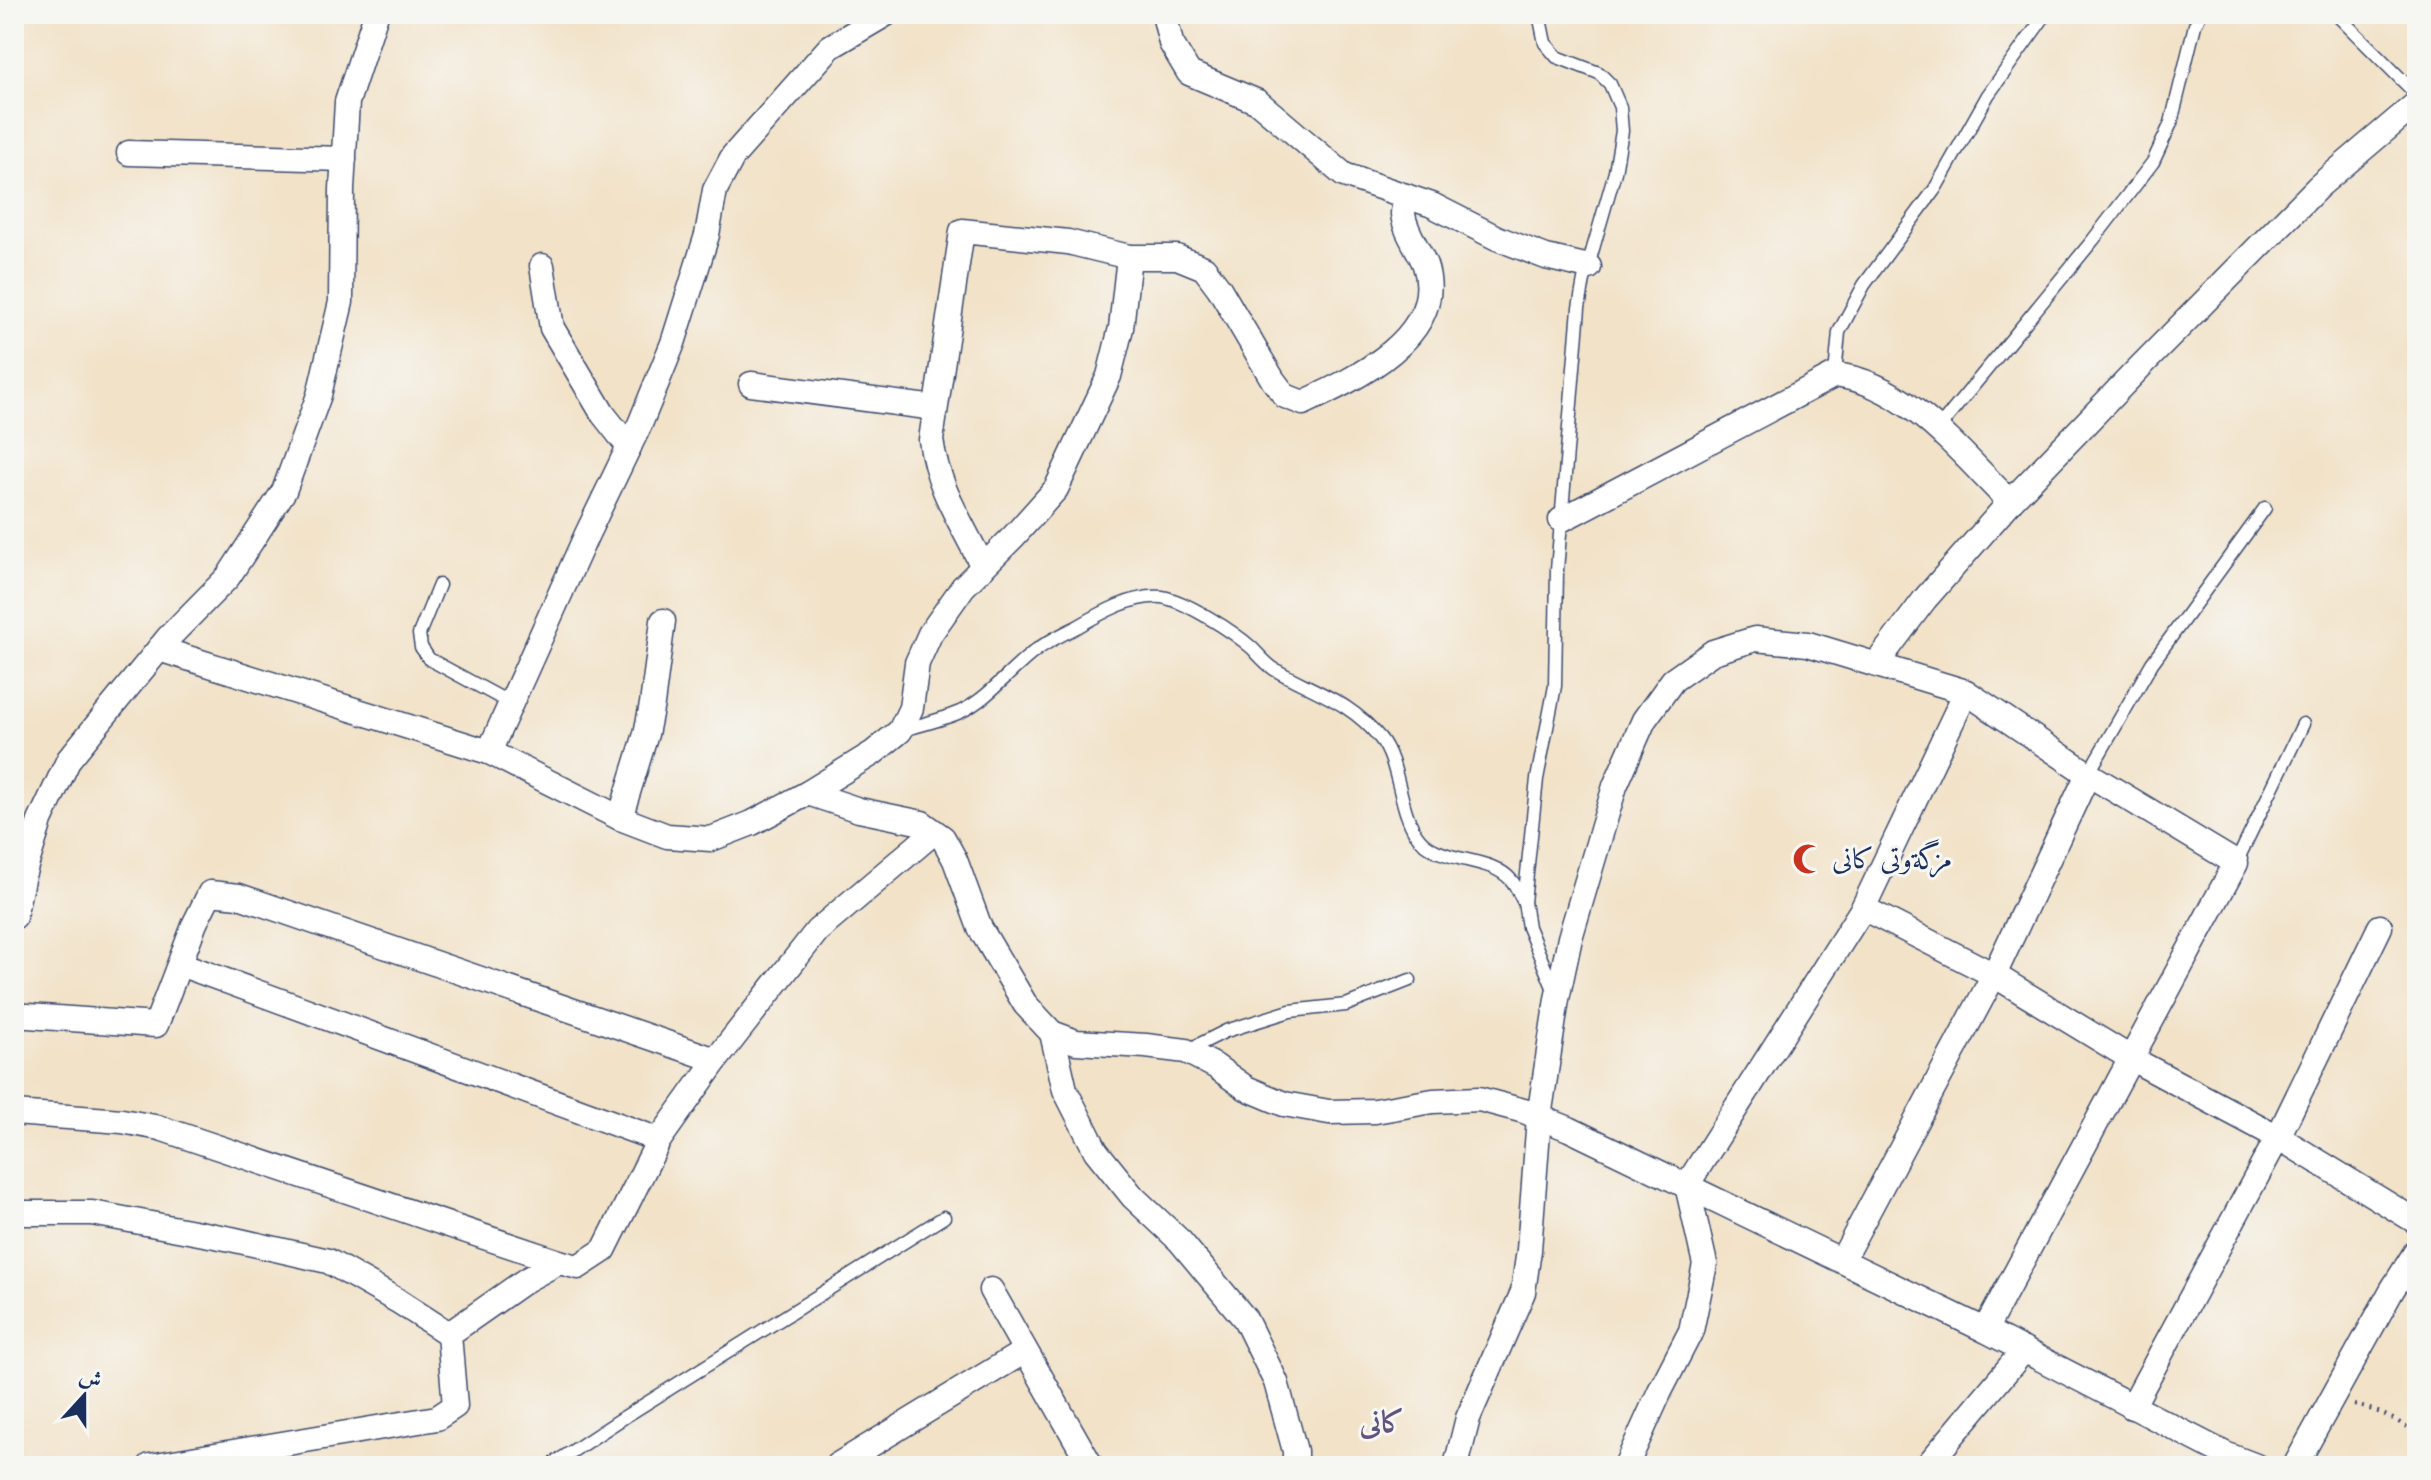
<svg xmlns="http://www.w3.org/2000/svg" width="2431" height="1480" font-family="'IM FELL DW Pica',Amiri,serif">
<rect width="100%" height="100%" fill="#f6f6f2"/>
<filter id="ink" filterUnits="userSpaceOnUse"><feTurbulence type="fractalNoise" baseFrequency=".0125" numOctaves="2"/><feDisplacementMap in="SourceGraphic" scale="16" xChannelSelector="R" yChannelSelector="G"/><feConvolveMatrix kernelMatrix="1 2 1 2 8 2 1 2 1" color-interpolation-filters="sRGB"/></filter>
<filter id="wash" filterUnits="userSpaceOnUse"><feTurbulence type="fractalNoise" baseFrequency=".006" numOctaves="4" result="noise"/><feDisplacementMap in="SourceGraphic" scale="32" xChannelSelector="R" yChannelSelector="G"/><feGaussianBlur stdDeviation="1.8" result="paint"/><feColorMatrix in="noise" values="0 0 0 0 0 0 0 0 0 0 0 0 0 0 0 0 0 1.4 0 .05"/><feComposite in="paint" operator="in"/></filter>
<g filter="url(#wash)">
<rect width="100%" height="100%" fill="#f2e2c8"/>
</g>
<g filter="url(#ink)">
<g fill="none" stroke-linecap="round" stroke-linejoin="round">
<g stroke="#3b4a6e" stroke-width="15">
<g id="service">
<path d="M1539 14 1545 43 1557 57 1599 73 1610 84 1620 107 1622 131 1615 172 1584 280 1579 308 1557 570 1555 686 1537 779 1524 902 1528 927 1555 992"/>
<path d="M2336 14 2417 95"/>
<path d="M1835 375 1839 332 1864 285 1935 189 1988 95 2046 14"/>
<path d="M1937 430 2093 240 2153 162 2171 123 2195 25 2200 14"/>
<path d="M439 585 419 634 421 647 429 659 510 703"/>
<path d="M902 730C921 725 941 720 960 712 988 699 1010 670 1035 651 1048 641 1063 634 1077 627 1101 613 1134 594 1162 597 1186 601 1234 632 1252 648 1259 655 1265 663 1274 669 1313 692 1349 700 1380 738 1400 763 1398 806 1416 834 1436 866 1489 853 1512 881 1517 887 1520 896 1524 902"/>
<path d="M2088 774 2152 663 2265 508"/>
<path d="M2236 863 2303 724"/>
<path d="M1186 1051 1226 1031 1290 1011 1346 1005 1410 980"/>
<path d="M550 1466 626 1416 944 1217"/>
</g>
</g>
<g stroke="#3b4a6e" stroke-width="27">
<g id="minor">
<path d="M1164 14 1171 43 1189 73 1258 102 1344 175 1432 205 1497 238 1546 257 1589 267"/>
<path d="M129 153 344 159"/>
<path d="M542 266 552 328 603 414 629 447"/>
<path d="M751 384 935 408"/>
<path d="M1561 520 1835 375C1907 383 1961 454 2010 502"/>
<path d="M983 567C962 523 938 490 931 440L962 231 1068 242 1129 257H1177L1204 268 1219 288 1273 380 1285 396 1303 403C1355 379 1448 336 1425 265 1419 249 1405 232 1403 214 1403 209 1405 201 1406 196"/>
<path d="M159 649 489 752 620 818 667 836 711 839 752 823 808 793 873 753 900 731 911 708 917 663 930 634 963 587 1014 536 1056 489 1109 376 1121 328 1129 257"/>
<path d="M1877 663 1925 599 2010 502 2139 368 2319 186 2417 103"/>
<path d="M489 752 587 534 640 424 673 343 707 235 715 190 733 156 830 47 886 14"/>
<path d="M808 793 859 810 922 823 943 838 955 860 980 928 1025 1004 1052 1033 1076 1042 1146 1046 1186 1051 1215 1066 1246 1088 1284 1104 1329 1112 1375 1111 1433 1101 1479 1099 1524 1111 1569 1129 1985 1330 2225 1454 2256 1466"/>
<path d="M620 818 646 734 652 704 663 621"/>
<path d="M1863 908 1994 975 2132 1059 2278 1137 2417 1222"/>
<path d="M14 917 22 879 40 821 69 759 168 638 228 577 284 491 319 395 341 302 342 189 347 102 376 14"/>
<path d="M180 964 659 1140"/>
<path d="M14 1015 156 1025 195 923 210 893 239 896 716 1060"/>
<path d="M1052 1033 1065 1090 1096 1151 1133 1197 1180 1241 1245 1319 1276 1382 1295 1451V1466"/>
<path d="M14 1113 122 1121 160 1128 559 1262"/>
<path d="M14 1213H92L231 1239 328 1261 398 1301 449 1334"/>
<path d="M1842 1260 1994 975 2088 774"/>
<path d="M991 1290 1091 1466"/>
<path d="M2132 1407 2278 1137 2380 927"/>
<path d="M150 1466 437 1418 455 1406 449 1334 526 1280 559 1262 578 1267 604 1250 659 1140 716 1060 817 931 934 832"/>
<path d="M836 1466 1025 1351"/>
<path d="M1456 1466 1468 1418 1523 1292 1529 1250 1539 1117 1557 999 1570 938 1615 786 1644 720 1673 680 1713 652 1755 639 1808 644 1966 692 2088 774 2236 863 1985 1330"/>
<path d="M1626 1466 1660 1391 1691 1331 1705 1264 1687 1185 1863 908 1966 692"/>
<path d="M1927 1466 2024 1350"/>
<path d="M2295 1466 2392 1290 2417 1250"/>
</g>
</g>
<path stroke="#3b4a6e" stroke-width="4" stroke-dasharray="2 6" stroke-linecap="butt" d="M2354 1405C2378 1410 2397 1419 2417 1435"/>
<use href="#service" stroke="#fff" stroke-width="12"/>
<use href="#minor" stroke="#fff" stroke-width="24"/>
</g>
</g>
<defs>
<g id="mosque-bare" transform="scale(2.4)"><path d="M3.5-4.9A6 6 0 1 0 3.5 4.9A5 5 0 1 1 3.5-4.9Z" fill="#c8321e" stroke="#f6f6f2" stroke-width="2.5" paint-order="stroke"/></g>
</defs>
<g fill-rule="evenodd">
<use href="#mosque-bare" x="1808" y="859"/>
</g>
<g text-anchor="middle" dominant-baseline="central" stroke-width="6" stroke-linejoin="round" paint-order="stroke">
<g font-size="28" fill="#1b2f5e" stroke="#f6f6f2" text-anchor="start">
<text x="1832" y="859">مزگةوتی کانی</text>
</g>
<g font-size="30" font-weight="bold" fill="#63547f" stroke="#f6f6f2">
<text x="1382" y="1423">کانی</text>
</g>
</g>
<rect width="2431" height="1480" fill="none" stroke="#f6f6f2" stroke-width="48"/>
<g transform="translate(84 1396) rotate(21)" stroke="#f6f6f2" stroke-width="6" paint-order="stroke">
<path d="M0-6L14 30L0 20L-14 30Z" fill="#1b2f5e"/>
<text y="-12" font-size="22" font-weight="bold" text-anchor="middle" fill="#1b2f5e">ش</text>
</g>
</svg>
